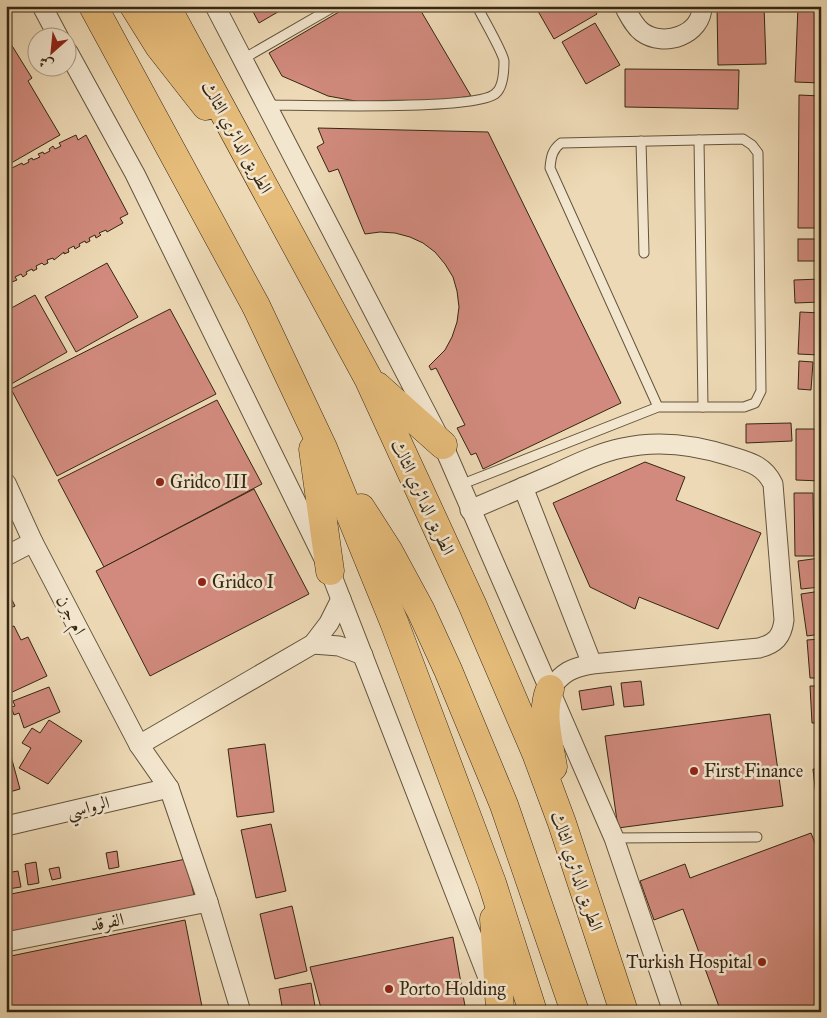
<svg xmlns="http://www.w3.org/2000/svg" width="827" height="1018" font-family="'IM FELL Great Primer',Amiri,serif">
<rect width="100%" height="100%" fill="#edd9b5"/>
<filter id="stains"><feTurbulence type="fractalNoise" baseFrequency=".004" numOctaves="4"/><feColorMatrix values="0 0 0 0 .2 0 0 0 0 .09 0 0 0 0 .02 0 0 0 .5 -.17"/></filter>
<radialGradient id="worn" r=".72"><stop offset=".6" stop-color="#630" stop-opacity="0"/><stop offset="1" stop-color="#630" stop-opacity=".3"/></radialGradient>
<g fill="#d18a7d" stroke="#352712">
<path d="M250 6H288L259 23Z"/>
<path d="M349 6H418L471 96 425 103 377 105 328 96 282 76 269 53Z"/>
<path d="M535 6H592L597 14 554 39Z"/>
<path d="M764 6 766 64 718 65 717 7Z"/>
<path d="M798 6H821V83L795 82Z"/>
<path d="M595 23 620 65 586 84 562 42Z"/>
<path d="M6 36 32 78 28 81 60 135 6 166Z"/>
<path d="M625 69 739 70 738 109 625 107Z"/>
<path d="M799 95 821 96V228H798Z"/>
<path d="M318 128 488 132 621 403 483 469 476 453 471 455 457 428 465 425 436 368 431 370 429 366 445 350 452 337 457 322 459 307 457 291 453 277 445 264 435 252 423 243 410 237 395 233 380 232 365 234 338 169 329 172 317 147 324 143Z"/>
<path d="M76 135 78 140 86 135 128 214 120 218 123 223 107 232 106 230 99 233 101 235 96 238 95 235 89 238 90 241 86 243 85 241 79 244 80 246 75 249 74 246 68 249 69 252 64 254V252L54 260 53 258 47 260 48 263 44 265 42 263 36 266 37 269 33 271 32 269 26 272 27 274 23 277 21 274 15 277 17 280 12 282 11 280 6 282V173L9 172 8 170 22 163 23 165 29 162 28 160 32 158 33 160 40 157 38 154 43 152 44 154 50 151 49 149 53 146 55 149 61 146 59 143Z"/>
<rect x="798" y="239" width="23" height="22"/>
<path d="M107 263 138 317 76 352 45 297Z"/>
<path d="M821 279V302L795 303 794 280Z"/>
<path d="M35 295 67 352 6 387V311Z"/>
<path d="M170 309 216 394 57 476 11 389Z"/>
<path d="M800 312 821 313 819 355 798 354Z"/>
<path d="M799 361 813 362 811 390 798 389Z"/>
<path d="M217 400 262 484 104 567 58 480Z"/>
<path d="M791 423 792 441 746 443V424Z"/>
<path d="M796 429H821V481L796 480Z"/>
<path d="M645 462 685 477 676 500 761 533 718 629 639 597 635 609 590 587 553 503Z"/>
<path d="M254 489 309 594 150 676 96 571Z"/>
<path d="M794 493H813L814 556H795Z"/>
<path d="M820 558 821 587 801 589 798 561Z"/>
<path d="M6 588 15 606 6 610Z"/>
<path d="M821 591V634L807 636 801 594Z"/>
<path d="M14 626 21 640 28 637 47 676 8 694 6 691V684L8 683 6 680V629Z"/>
<path d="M821 639V678H810L807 640Z"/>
<path d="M641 681 644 705 624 707 621 683Z"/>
<path d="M611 686 614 705 582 710 579 691Z"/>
<path d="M810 686H821V723H812Z"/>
<path d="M49 687 60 712 24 728 19 713 14 715 11 707 15 706 13 701Z"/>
<path d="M770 714 783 806 618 828 605 736Z"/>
<path d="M49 720 82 741 48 784 19 768 31 748 22 743 32 728 40 733Z"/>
<path d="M265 744 274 812 237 817 228 749Z"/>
<path d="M9 749 20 789 6 793V750Z"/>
<path d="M813 769H821V824H819Z"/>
<path d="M271 824 286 891 256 898 241 830Z"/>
<path d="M811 833 821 858V1005L802 1012H721L683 909 654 920 640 881 685 864 690 878Z"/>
<path d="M117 851 119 867 109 869 106 853Z"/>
<path d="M186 859 195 900 6 938V895Z"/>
<path d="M36 862 39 883 28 885 25 864Z"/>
<path d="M59 867 61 878 52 880 49 869Z"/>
<path d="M18 871 21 887 8 889 6 873Z"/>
<path d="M292 906 307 971 275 979 260 914Z"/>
<path d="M185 920 203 1012H6V957Z"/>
<path d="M453 937 466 1012H322L310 967Z"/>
<path d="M311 983 316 1012H283L279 989Z"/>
</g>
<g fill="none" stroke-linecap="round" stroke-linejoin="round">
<g stroke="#63543b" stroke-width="11">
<g id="lane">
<path d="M243 59 335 6"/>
<path d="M267 105C300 105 480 111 496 93 503 87 504 70 504 61 503 52 482 17 477 6"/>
<path d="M699 140 703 407"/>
<path d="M641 141 644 253"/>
<path d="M460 485 658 407H744L755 403 761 391 758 153 752 145 743 139 561 143C552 150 551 157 550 168L658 407"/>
<path d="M614 838 757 837"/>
</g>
</g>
<g stroke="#63543b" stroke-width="21">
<g id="street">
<path d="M42 6 59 38"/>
<path d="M215 6 443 445 614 838 673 1012"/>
<path d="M624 6C629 15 634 26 642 32 664 48 702 35 702 6"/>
<path d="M68 52 135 174 330 571 492 988"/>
<path d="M6 483 33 542 139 745 169 788 208 902 241 1012"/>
<path d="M523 487 592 664"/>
<path d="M470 510C498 498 526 486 554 474 576 464 598 453 622 448 657 440 696 445 730 456 749 462 764 465 773 484L784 620C782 637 775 644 759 648L592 664C571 668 563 672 550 689"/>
<path d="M6 556 33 542"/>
<path d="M313 644 339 646 363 655"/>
<path d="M139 745 313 644 329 623 341 599"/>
<path d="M6 826 169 788"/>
<path d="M6 942 208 902"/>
</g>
</g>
<g stroke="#352712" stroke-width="29">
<g id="highway">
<path d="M93 6 256 306 323 448 394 622 492 883 533 1012"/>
<path d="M134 6 159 46 206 106"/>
<path d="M166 6 368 378 472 604 536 753 562 823 624 1012"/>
<path d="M377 386 443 445"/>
<path d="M313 449 330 571"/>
<path d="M361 508 388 550 421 611 448 670 504 805 575 1012"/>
<path d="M550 689C540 714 549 741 553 767"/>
<path d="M494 919 500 1009"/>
</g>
</g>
<use href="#lane" stroke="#f3e6cf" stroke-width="9"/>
<use href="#street" stroke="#f3e6cf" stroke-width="19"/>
<use href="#highway" stroke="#e6bc7a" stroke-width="28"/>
</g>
<g fill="#8f2418" stroke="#f3e6cf" stroke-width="2">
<circle cx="160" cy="482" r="5"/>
<circle cx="202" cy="582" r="5"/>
<circle cx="694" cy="771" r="5"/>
<circle cx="762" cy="962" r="5"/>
<circle cx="389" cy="989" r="5"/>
</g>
<g text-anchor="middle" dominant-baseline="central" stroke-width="5" stroke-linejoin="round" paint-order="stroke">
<g font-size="18" fill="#352712" stroke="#f3e6cf">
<text transform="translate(237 137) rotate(61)">الطريق الدائري الثالث</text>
<text transform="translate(423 497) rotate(65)">الطريق الدائري الثالث</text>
<text transform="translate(71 615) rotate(62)">ام جرن</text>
<text transform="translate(88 807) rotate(-13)">الرواسي</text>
<text transform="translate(577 871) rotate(71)">الطريق الدائري الثالث</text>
<text transform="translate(107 922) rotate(-11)">الفرقد</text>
</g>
<g font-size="18" fill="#352712" stroke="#f3e6cf" text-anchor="start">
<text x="170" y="482">Gridco III</text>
<text x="212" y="582">Gridco I</text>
<text x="704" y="771">First Finance</text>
<text x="752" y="962" text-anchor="end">Turkish Hospital</text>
<text x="399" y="989">Porto Holding</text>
</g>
</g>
<rect width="827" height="1018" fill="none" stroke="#edd9b5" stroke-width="25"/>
<rect x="8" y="8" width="812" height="1003" fill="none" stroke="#352712" stroke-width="2.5"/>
<rect x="12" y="12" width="802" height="993" fill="none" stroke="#352712"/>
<g transform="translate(52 52) rotate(207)"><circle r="24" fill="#f3e6cf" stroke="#a79a83"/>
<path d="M0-4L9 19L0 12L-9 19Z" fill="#8f2418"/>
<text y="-8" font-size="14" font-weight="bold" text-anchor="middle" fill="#352712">ش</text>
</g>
<rect width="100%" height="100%" filter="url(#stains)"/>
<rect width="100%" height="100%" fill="url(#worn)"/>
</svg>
